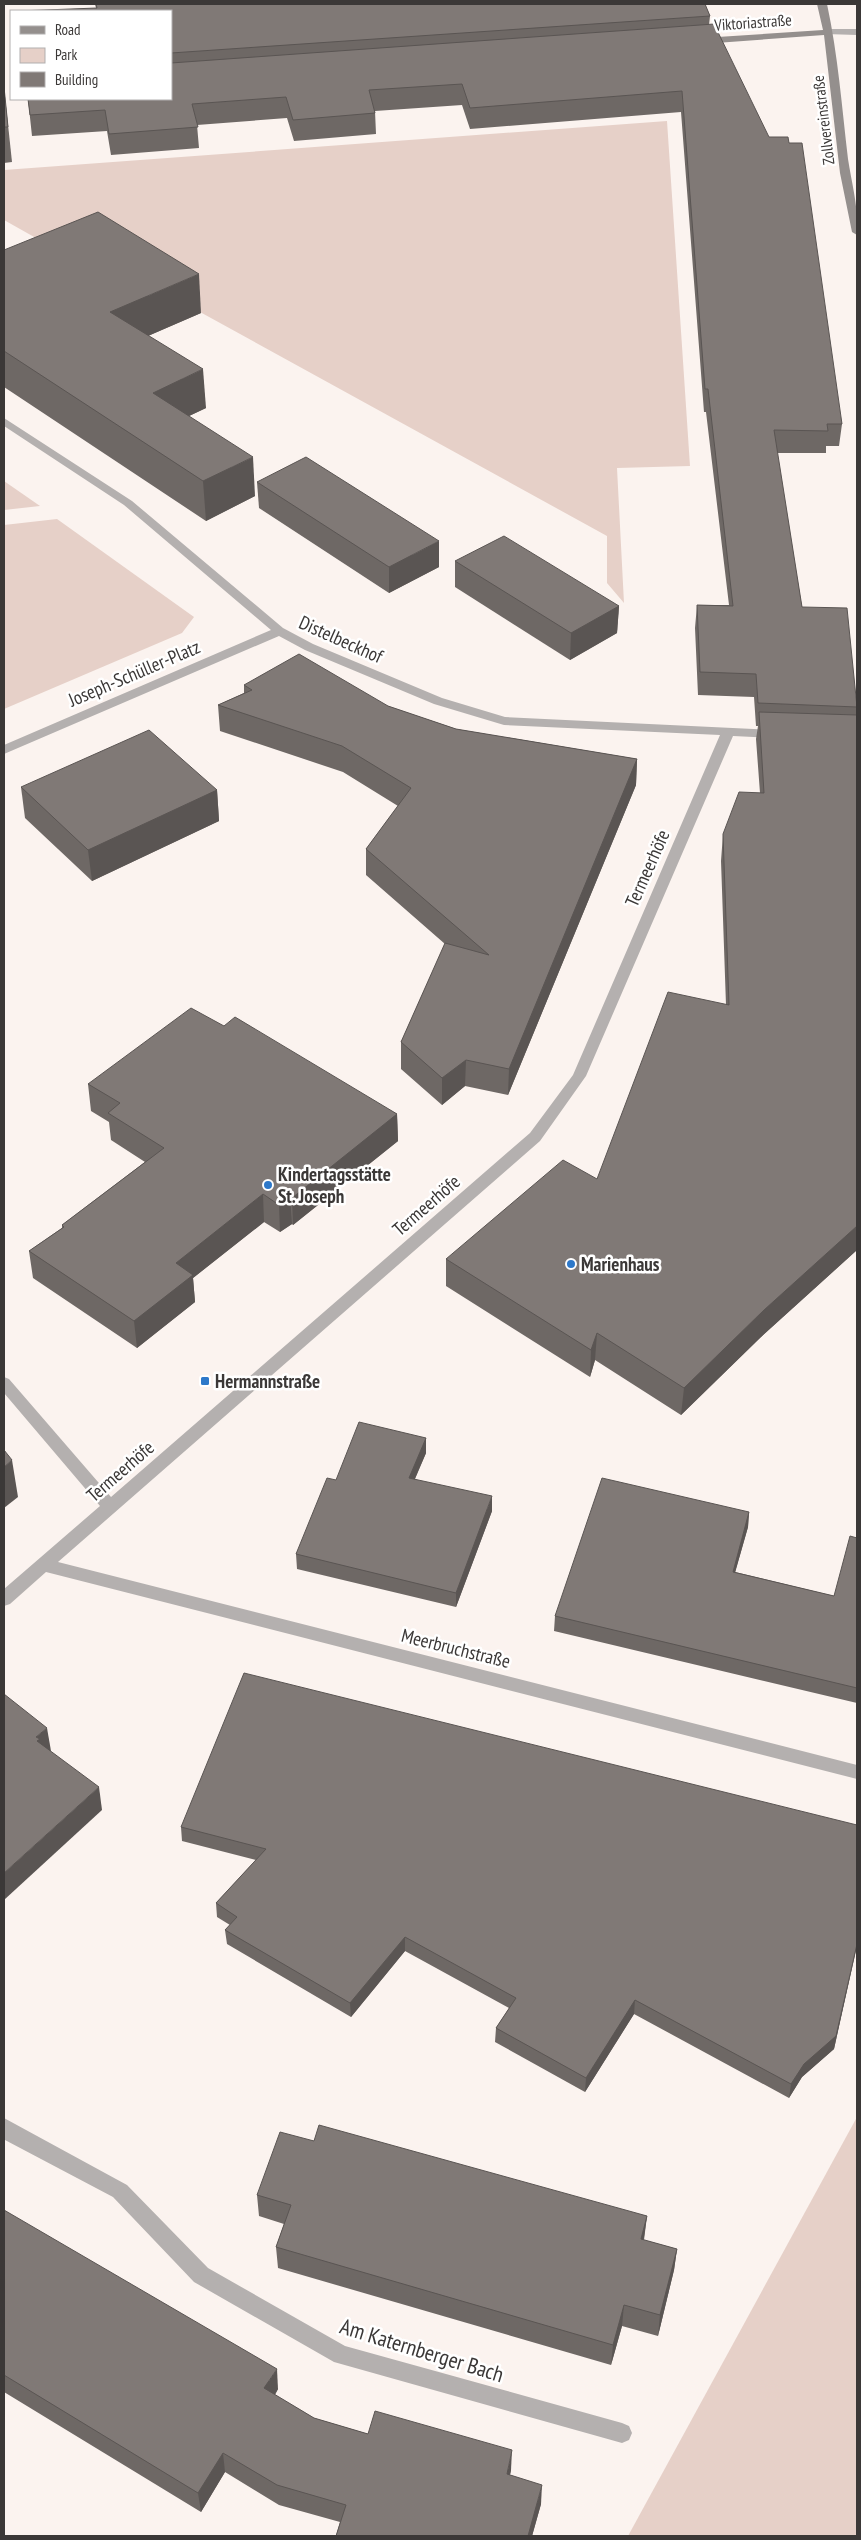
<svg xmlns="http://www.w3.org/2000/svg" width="861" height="2540" font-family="'PT Sans Narrow',sans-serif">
<rect width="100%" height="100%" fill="#fbf3ef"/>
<g fill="#e6d0c8">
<path d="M667 121 690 466 617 468 624 603 607 583V536L200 312 75 260 4 220V170Z"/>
<path d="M4 481 40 506 4 510Z"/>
<path d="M57 519 194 617 182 633 4 709V525Z"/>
<path d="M857 2117V2536H628Z"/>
</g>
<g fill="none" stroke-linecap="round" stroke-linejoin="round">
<g fill="#b4b0af" fill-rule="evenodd">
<path d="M828 29H857V35L825 34 823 32Z"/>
<path d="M4 418 132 501 283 628 313 644 442 698 505 717 776 730 782 734 776 738 733 736 586 1076 540 1141 58 1562 857 1765V1779L46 1572 10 1604 4 1606V1589L100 1506 4 1393V1377L9 1379 111 1497 530 1133 573 1075 720 735 504 725 434 704 305 650 279 636 4 754V745L271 630 124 505 4 426Z"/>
<path d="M4 2118 127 2185 208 2268 345 2346 622 2423 629 2426 632 2433 629 2440 622 2443 334 2362 194 2282 113 2197 5 2140Z"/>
</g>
<path fill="#948f8d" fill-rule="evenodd" d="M817 4H827C838 55 842 108 848 159 852 185 859 209 857 235L852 232 840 173 824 35 702 44 697 41 702 38 823 30Z"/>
</g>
<g fill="#6e6865">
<path d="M95 4H705L710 16 709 25 842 424 839 446H826V453H777L802 607 857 707 856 715H857V1250L761 1337 681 1415 595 1360 590 1377 446 1286V1259L597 1179 726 1005 721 861 723 834 760 793 756 739 758 726H756L754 697 698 695 695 628 697 605H729L706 412H704L681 112 470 129 462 105 375 111 376 134 294 141 287 118 197 125 199 148 111 155 107 131 32 136 28 99H171V11L96 8Z"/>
<path d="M4 87 12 162 4 163Z"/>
<path d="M4 250 201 313 148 336 206 408 189 416 255 496 206 521 4 387Z"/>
<path d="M257 482 439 567 389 593 259 508Z"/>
<path d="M455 561 619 606 617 633 570 660 455 587Z"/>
<path d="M244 685 388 706 456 729 637 759 636 785 508 1095 465 1086 442 1105 401 1069V1042L445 944 366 875V849L398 806 343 772 220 731 218 705 244 693Z"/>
<path d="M21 787 217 790 219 821 92 881 25 818Z"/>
<path d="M224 1026 397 1114 398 1141 293 1225 292 1224 280 1232 264 1222 193 1278 195 1302 137 1348 33 1278 29 1251 62 1228V1225L145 1162 111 1140 109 1122 91 1111 88 1084Z"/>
<path d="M426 1438V1453L415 1479 492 1511 456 1607 297 1569 296 1554 336 1480Z"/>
<path d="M749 1512 748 1527 735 1572 834 1596 857 1538V1703L554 1631 555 1616Z"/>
<path d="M857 1825V1946L834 2049 802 2077 789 2098 634 2014 585 2092 495 2042 496 2028 509 2008 405 1951 351 2017 227 1944 225 1930 230 1925 217 1917 216 1903 256 1860 182 1841 181 1827Z"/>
<path d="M314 2141 647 2216 644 2240 677 2249 674 2270 658 2336 622 2326 611 2365 278 2268 276 2247 284 2224 259 2216 257 2195Z"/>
<path d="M4 2210 278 2389 275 2395 314 2418 368 2434 511 2470 510 2475 541 2504 532 2536H336L340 2522 279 2505 225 2472 201 2512 4 2392Z"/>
</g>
<g fill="#5a5553">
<path d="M199 274 201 313 113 351 110 312Z"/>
<path d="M203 369 206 408 155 432 153 393Z"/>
<path d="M253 457 255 496 206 521 203 481Z"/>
<path d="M439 541V567L389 593V567Z"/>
<path d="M619 606 617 633 570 660 571 633Z"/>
<path d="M637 759 636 785 508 1095 509 1069Z"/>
<path d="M217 790 219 821 92 881 88 850Z"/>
<path d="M466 1060 465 1086 442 1105V1078Z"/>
<path d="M397 1114 398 1141 293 1225 292 1198Z"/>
<path d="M263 1194 264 1222 193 1278 195 1302 137 1348 134 1321 176 1263Z"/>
<path d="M290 1197 292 1224 280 1232 279 1205Z"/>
<path d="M857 1226V1250L761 1337 681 1415 684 1388 764 1310Z"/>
<path d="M597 1333 595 1360 590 1377 591 1350Z"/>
<path d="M426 1438V1453L409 1492V1478Z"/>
<path d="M12 1460 18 1497 4 1508V1467Z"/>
<path d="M492 1496V1511L456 1607V1593Z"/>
<path d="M749 1512 748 1527 731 1587 733 1572Z"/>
<path d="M47 1728 51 1751 40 1760 36 1737Z"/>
<path d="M99 1787 102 1810 4 1900V1873Z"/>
<path d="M405 1937V1951L351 2017 350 2003Z"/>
<path d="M857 1944 834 2049 802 2077 789 2098 791 2084Z"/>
<path d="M635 2000 634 2014 585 2092 586 2078Z"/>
<path d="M647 2216 644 2237 639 2260 641 2239Z"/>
<path d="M677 2249 674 2270 658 2336 660 2315Z"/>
<path d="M624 2305 622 2326 611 2365 613 2345Z"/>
<path d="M277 2369 278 2389 266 2408 264 2388Z"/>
<path d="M512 2450 511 2470 506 2493 507 2474Z"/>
<path d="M223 2453 225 2472 201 2512 198 2493Z"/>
<path d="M542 2485 541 2504 532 2536H528Z"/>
</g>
<g fill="#807976" stroke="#5a5553">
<path d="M96 4H705L710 16 171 53V11H18L97 8Z"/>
<path d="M714 24 769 137H788L789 143H802L842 424H827L828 431 774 430 802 607 847 608 857 707 758 703 756 674 700 672 697 605 733 606 708 389H705L682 91 470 108 462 84 369 90 375 113 293 120 286 97 192 104 198 127 109 134 105 110 30 115 28 99H171V63Z"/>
<path d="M4 87 8 127H4Z"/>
<path d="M98 212 199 274 110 312 203 369 153 393 253 457 203 481 4 351V250Z"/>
<path d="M306 457 439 541 389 567 257 482Z"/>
<path d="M504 536 619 606 571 633 455 561Z"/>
<path d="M299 654 388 706 456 729 637 759 509 1069 466 1060 442 1078 401 1042 445 943 489 955 366 849 411 788 342 746 218 705 252 690 244 685Z"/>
<path d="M759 712 857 715V1226L764 1310 684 1388 597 1333 591 1350 446 1259 563 1160 597 1179 668 992 729 1005 723 834 739 792 764 793Z"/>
<path d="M149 730 217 790 88 850 21 787Z"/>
<path d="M191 1008 224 1026 235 1017 397 1114 292 1198 290 1197 279 1205 263 1194 176 1263 193 1275 134 1321 29 1251 64 1227 62 1225 164 1148 108 1113 120 1103 88 1084Z"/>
<path d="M359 1422 426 1438 409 1478 492 1496 456 1593 296 1554 327 1478 336 1480Z"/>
<path d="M4 1450 12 1460 4 1467Z"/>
<path d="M602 1478 749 1512 733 1572 834 1596 850 1536 857 1538V1688L555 1616Z"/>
<path d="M244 1673 857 1825V1944L836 2036 804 2064 791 2084 635 2000 586 2078 496 2028 516 1998 405 1937 350 2003 225 1930 237 1917 216 1903 266 1849 181 1827Z"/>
<path d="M4 1694 47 1728 36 1737 40 1739 37 1741 99 1787 4 1873Z"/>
<path d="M319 2125 647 2216 641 2239 677 2249 660 2315 624 2305 613 2345 276 2247 291 2205 257 2195 280 2132 314 2141Z"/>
<path d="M4 2210 277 2369 264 2388 314 2418 368 2434 375 2411 512 2450 507 2474 542 2485 528 2536H336L346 2505 277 2485 223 2453 198 2493 4 2375Z"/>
</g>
<g fill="#2d78c9" stroke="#fff" stroke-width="2">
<circle cx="268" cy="1185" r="5"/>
<circle cx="571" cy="1264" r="5"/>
<rect x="200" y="1376" width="10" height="10" rx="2.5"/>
</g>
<g text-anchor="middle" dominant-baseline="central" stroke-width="5" stroke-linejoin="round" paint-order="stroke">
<g font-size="16" fill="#3b3837" stroke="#fff">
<text transform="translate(753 22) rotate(-4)">Viktoriastraße</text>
<text transform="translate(823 120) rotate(-97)">Zollvereinstraße</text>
</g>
<g font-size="19" fill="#3b3837" stroke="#fff">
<text transform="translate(341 639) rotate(24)">Distelbeckhof</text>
<text transform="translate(134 673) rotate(-23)">Joseph-Schüller-Platz</text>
<text transform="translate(647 868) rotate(-66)">Termeerhöfe</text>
<text transform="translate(426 1205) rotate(-41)">Termeerhöfe</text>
<text transform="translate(120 1471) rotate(-41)">Termeerhöfe</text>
<text transform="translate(456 1648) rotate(14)">Meerbruchstraße</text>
</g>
<g font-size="19" font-weight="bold" fill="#3b3837" stroke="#fff" text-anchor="start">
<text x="278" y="1174">Kindertagsstätte<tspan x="278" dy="22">St. Joseph</tspan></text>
<text x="581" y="1264">Marienhaus</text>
<text x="215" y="1381">Hermannstraße</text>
</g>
<g font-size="22" fill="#3b3837" stroke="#fff">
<text transform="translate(422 2350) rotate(17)">Am Katernberger Bach</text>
</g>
</g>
<rect width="861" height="2540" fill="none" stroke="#3b3837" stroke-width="10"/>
<rect x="10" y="10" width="162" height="90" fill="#ffffff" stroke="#b1afaf"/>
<rect x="20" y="26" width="25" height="8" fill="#948f8d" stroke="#b1afaf"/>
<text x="55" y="35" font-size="15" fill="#3b3837">Road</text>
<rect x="20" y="48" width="25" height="15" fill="#e6d0c8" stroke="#b1afaf"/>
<text x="55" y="60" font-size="15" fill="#3b3837">Park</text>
<rect x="20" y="72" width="25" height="15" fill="#807976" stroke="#b1afaf"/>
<text x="55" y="85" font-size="15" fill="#3b3837">Building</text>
</svg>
